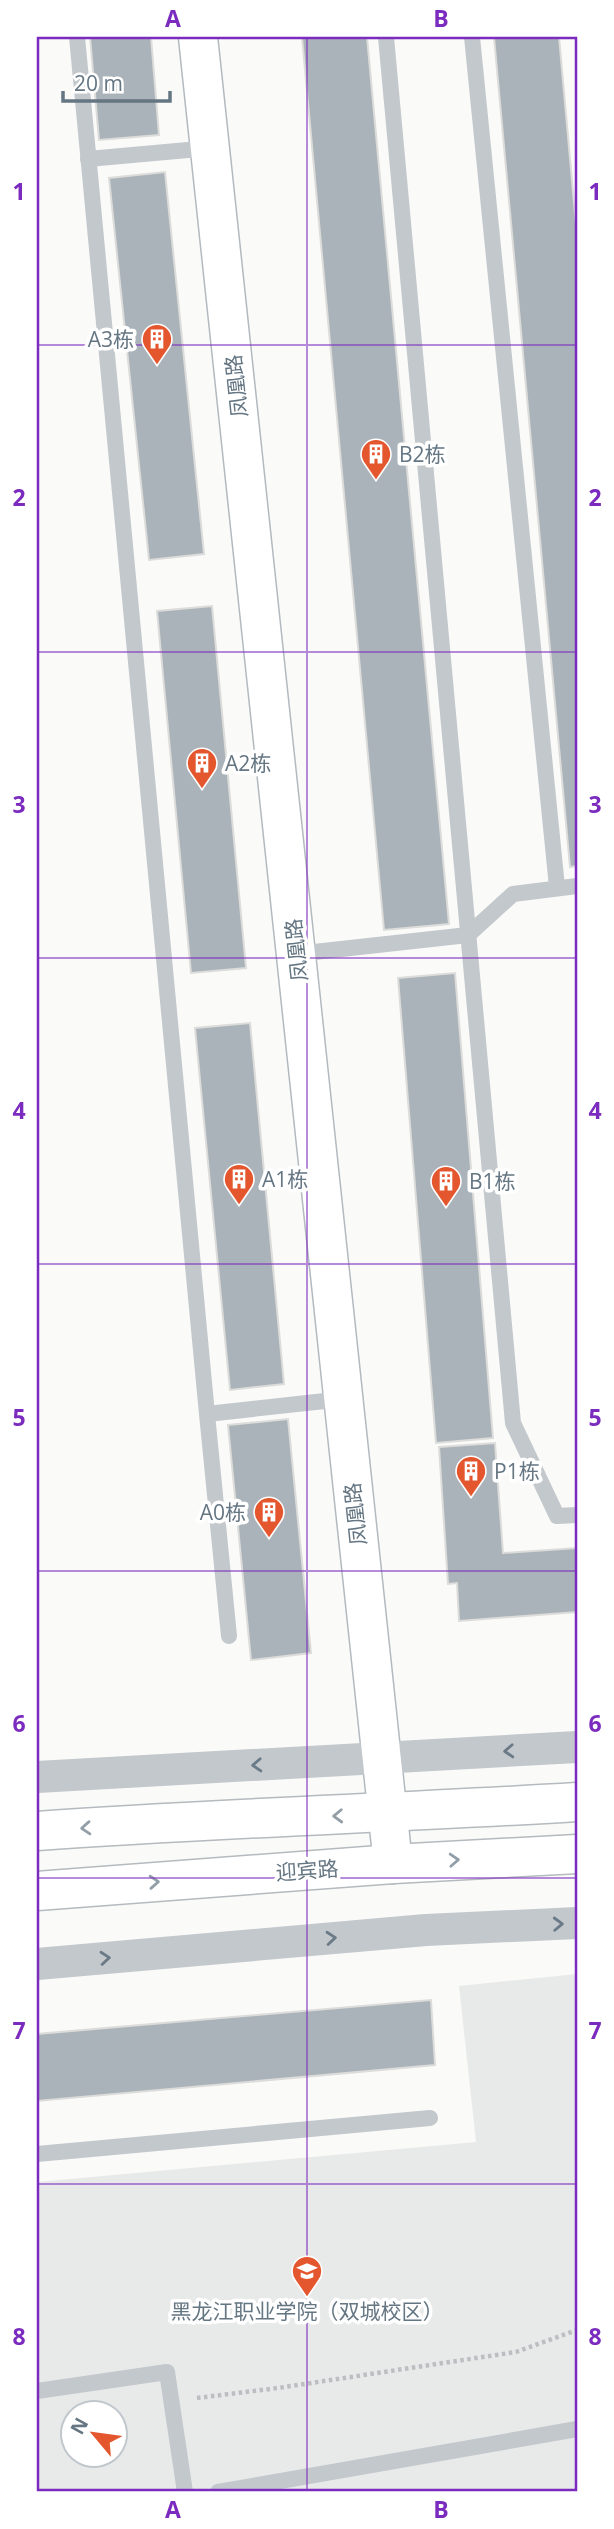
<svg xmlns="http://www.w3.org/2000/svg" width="614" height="2529" font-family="'Open Sans','Noto Sans SC',sans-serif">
<rect width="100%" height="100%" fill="#fafaf8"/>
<path fill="#e8e9e9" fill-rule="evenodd" d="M577 1974V2492H37V2182L476 2142 459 1986ZM74 2414H116V2456H74Z"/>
<g fill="#aab3b9" stroke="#dcdcda" stroke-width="2">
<path d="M90 37H151L159 135 99 140Z"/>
<path d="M302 37H367L449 924 384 930Z"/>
<path d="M494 37H559L577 236V866L570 867Z"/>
<path d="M165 172 204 554 149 560 109 178Z"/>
<path d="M212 606 246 968 191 973 157 611Z"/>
<path d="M455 973 493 1438 436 1443 398 978Z"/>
<path d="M250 1023 284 1384 230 1390 195 1028Z"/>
<path d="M288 1419 311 1653 251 1660 228 1425Z"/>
<path d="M495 1443 503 1553 577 1548V1612L459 1621 457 1583 448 1584 439 1447Z"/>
<path d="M431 2000 435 2065 37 2101V2034Z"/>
</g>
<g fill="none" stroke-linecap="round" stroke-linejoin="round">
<g stroke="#b3babf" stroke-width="41">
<path id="secondary" d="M198 37 393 1864"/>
</g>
<g stroke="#b5babe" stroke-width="41">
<g id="primary">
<path d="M37 1831C217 1818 397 1813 577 1802"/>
<path d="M37 1891 393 1864 577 1854"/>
</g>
</g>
<path stroke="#bbbfc2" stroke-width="4.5" stroke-dasharray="3.5 3.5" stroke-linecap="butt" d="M197 2398 278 2388 516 2352 577 2330"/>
<g stroke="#c3c8cc" stroke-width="16">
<path d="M77 37 207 1414"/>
<path d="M386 37 513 1423 557 1516 577 1515"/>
<path d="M472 37 557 887"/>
<path d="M88 159 210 148"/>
<path d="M296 954 468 935 513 894 577 886"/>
<path d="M229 1636 207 1414 343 1399"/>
<path d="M37 2154 430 2118"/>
<path d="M37 2391 167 2372 185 2492"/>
<path d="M218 2492 577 2429"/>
</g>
<g stroke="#c3c8cc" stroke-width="32">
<path d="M37 1777 577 1747"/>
<path d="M37 1964 426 1930 577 1923"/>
</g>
<use href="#secondary" stroke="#fff" stroke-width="38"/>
<use href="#primary" stroke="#fff" stroke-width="38"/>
</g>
<defs><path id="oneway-chevron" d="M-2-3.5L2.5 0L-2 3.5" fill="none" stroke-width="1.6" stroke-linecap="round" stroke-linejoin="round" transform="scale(1.75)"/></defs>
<g stroke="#6a7a87">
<use href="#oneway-chevron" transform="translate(509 1751) rotate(177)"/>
<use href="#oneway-chevron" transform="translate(257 1765) rotate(177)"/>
<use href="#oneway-chevron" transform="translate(558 1924) rotate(-2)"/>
<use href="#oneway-chevron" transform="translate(331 1938) rotate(-5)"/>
<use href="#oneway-chevron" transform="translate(105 1958) rotate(-5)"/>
</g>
<g stroke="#939fa8">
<use href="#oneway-chevron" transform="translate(338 1816) rotate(178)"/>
<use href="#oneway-chevron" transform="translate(86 1828) rotate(176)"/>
<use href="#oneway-chevron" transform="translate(454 1860) rotate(-3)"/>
<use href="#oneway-chevron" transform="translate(154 1882) rotate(-4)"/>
</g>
<path fill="none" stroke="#7b2cbf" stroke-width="2" stroke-opacity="0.55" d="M307 37V2492M37 345H577M37 652H577M37 958H577M37 1264H577M37 1571H577M37 1878H577M37 2184H577"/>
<defs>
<g id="building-pin" transform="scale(1.575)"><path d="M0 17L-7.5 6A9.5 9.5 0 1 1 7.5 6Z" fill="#e4572e" stroke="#fff"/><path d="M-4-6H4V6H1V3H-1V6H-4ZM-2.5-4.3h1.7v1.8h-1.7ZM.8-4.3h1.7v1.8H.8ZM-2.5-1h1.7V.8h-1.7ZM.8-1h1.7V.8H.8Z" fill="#fff"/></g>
<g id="university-pin" transform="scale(1.575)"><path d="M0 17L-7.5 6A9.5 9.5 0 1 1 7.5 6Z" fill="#e4572e" stroke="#fff"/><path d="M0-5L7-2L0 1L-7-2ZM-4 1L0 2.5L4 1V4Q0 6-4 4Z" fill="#fff"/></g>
</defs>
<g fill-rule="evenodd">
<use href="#building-pin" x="157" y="339"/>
<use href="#building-pin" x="376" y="454"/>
<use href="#building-pin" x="202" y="763"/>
<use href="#building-pin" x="239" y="1179"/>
<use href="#building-pin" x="446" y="1181"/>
<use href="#building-pin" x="471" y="1471"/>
<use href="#building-pin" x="269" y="1512"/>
<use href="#university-pin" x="307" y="2271"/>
</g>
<g text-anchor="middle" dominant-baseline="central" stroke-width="7" stroke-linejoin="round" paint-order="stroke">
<g font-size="21" fill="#657683" stroke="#fff" text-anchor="start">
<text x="134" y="339" text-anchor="end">A3栋</text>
<text x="399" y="454">B2栋</text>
<text x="225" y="763">A2栋</text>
<text x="262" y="1179">A1栋</text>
<text x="469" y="1181">B1栋</text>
<text x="494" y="1471">P1栋</text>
<text x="246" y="1512" text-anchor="end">A0栋</text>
<text x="307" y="2311" text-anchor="middle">黑龙江职业学院（双城校区）</text>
</g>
<g font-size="21" fill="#657683" stroke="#fff">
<text transform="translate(236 386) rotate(-96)">凤凰路</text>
<text transform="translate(296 950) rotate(-96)">凤凰路</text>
<text transform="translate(355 1514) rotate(-96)">凤凰路</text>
<text transform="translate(307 1870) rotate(-4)">迎宾路</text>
</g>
</g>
<rect width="614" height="2529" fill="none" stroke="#ffffff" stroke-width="77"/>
<g transform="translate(94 2434) rotate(299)"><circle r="33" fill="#ffffff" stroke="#c1c8cd" stroke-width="2"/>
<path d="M0-5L12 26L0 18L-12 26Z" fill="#e4572e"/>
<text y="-10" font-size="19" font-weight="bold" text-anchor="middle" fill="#657683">N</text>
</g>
<path d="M63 91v10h107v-10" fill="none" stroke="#657683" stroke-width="3.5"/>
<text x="74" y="91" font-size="21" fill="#657683" stroke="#ffffff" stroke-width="5" paint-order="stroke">20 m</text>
<rect x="38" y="38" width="538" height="2452" fill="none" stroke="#7b2cbf" stroke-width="2.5"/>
<g font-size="23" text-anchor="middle" font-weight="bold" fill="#7b2cbf">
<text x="173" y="27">A</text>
<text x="441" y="27">B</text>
<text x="19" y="200">1</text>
<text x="595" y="200">1</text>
<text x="19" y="506">2</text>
<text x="595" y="506">2</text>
<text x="19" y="813">3</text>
<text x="595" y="813">3</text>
<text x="19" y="1119">4</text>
<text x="595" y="1119">4</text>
<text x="19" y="1426">5</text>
<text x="595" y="1426">5</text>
<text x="19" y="1732">6</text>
<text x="595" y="1732">6</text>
<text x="19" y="2039">7</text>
<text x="595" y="2039">7</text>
<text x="19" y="2345">8</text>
<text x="595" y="2345">8</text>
<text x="173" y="2518">A</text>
<text x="441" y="2518">B</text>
</g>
</svg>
